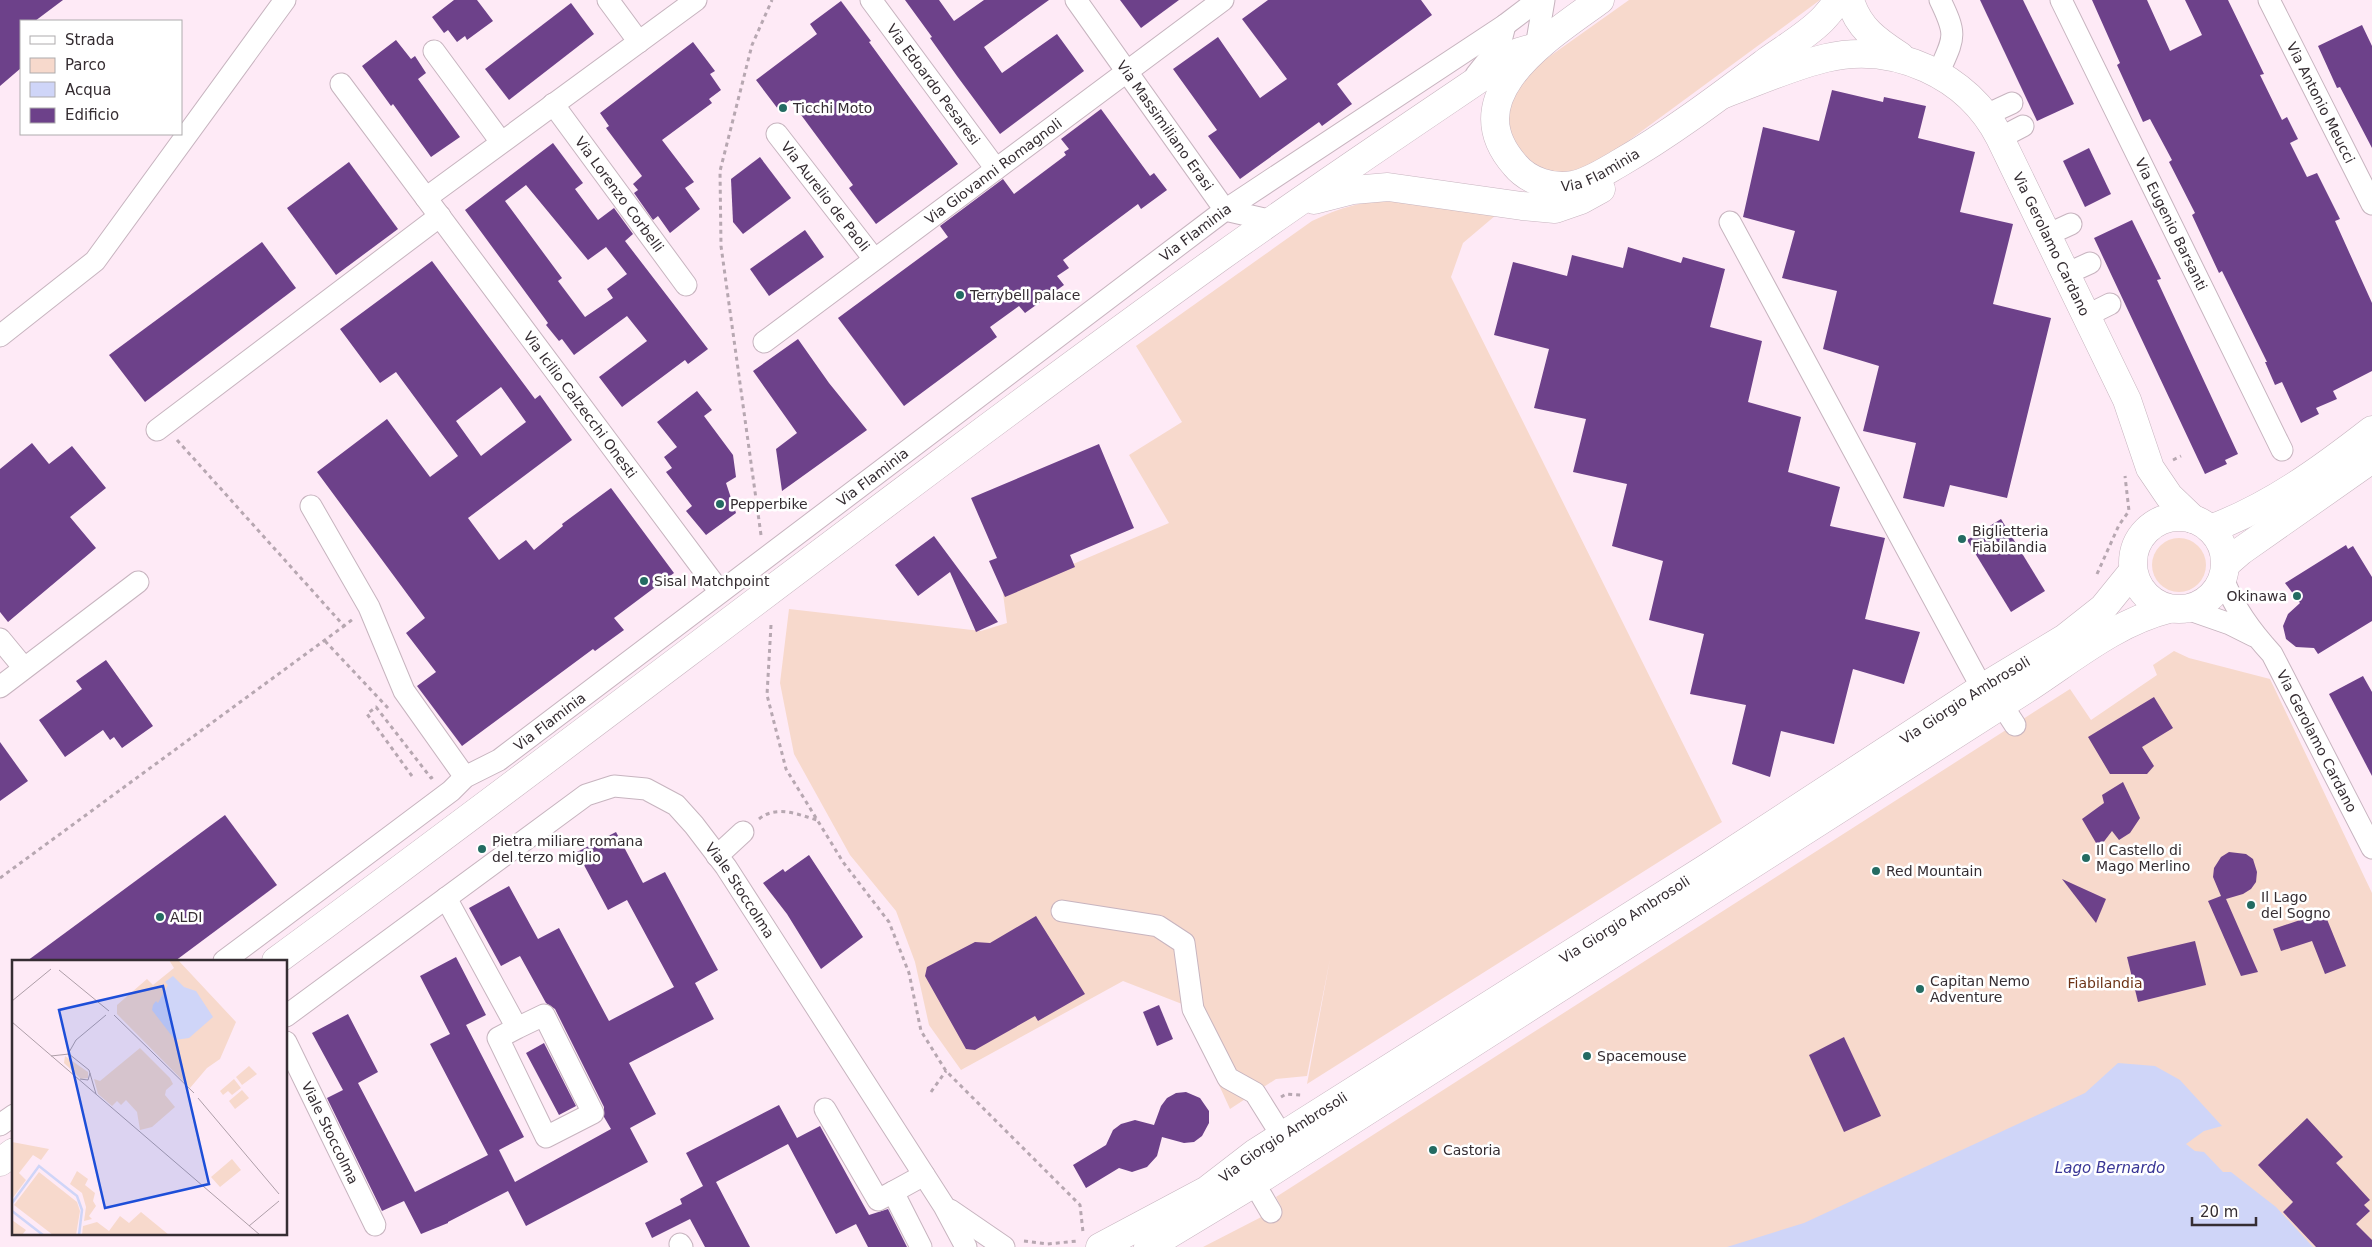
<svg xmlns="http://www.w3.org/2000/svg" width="2372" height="1247" font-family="'DejaVu Sans',sans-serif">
<rect width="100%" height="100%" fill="#feeaf6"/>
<g fill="#f7d9cc">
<path d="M1629 0H1820L1597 164 1566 174 1545 171 1527 161 1508 132 1510 104 1529 71Z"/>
<path d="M1392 199 1496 215 1463 243 1451 277 1722 822 1307 1084 1330 959 1307 1076 1276 1079 1230 1109 1182 1004 1123 981 961 1070 929 1025 915 962 896 911 850 855 794 754 780 683 789 609 981 631 1007 623 1003 594 1169 523 1129 455 1182 422 1136 346 1312 221C1339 208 1363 201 1392 199Z"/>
<circle cx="2179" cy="565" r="27"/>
<path d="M2174 651 2189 658 2270 679 2372 893V1247H1203L1281 1207 1276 1197 2070 689 2091 720 2157 675 2153 665Z"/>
</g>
<path fill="#cfd5f8" d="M2118 1063 2155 1066 2180 1080 2222 1126 2204 1131 2186 1144 2195 1151 2204 1152 2223 1172H2231L2276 1207 2313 1247H1727L1804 1223 2085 1093Z"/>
<g fill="#6d418a" fill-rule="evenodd">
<path d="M0 0H63L35 21H21V68L0 86Z"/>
<path d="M454 0H477L493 21 467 40 465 36 457 42 448 30 444 33 432 17Z"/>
<path d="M905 0H939L954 21 984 0H1049L984 47 1002 73 1057 34 1084 71 1000 134 957 76 930 38 932 37Z"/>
<path d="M1120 0H1179L1141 28Z"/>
<path d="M1268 0H1421L1432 15 1337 84 1352 104 1322 126 1319 122 1240 179 1208 136 1217 130 1173 69 1218 37 1260 98 1287 79 1242 19Z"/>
<path d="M1980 0H2023L2074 104 2037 121Z"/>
<path d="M2092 0H2147L2170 51 2202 35 2185 0H2228L2264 74 2260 75 2282 120 2287 117 2298 139 2290 143 2307 177 2317 173 2340 219 2335 221 2372 303V371L2333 391 2337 399 2316 408 2319 414 2301 423 2282 382 2275 385 2265 362H2267L2222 271 2219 273 2192 215 2195 213 2169 162 2172 160 2150 119 2143 122 2117 65 2120 63Z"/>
<path d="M841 1 871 41 869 42 958 164 876 224 849 188 853 185 790 100 778 109 756 80 817 34 810 24Z"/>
<path d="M571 3 594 34 509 100 485 69Z"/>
<path d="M2362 25 2372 46V148L2340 87 2337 88 2318 46Z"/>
<path d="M396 40 411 59 415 56 426 73 418 79 460 137 431 157 393 104 391 106 362 66Z"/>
<path d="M693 42 715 71 710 74 721 90 709 99 712 103 662 140 694 182 685 188 700 209 670 233 658 216 653 220 634 193 638 190 633 184 642 176 606 128 609 126 600 113Z"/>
<path d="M1832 90 1883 102 1884 97 1926 106 1918 138 1975 152 1960 212 2013 224 1993 304 2051 318 2007 498 1950 485 1944 507 1903 498 1916 443 1863 431 1879 366 1823 349 1837 291 1782 278 1795 231 1743 217 1763 127 1819 141Z"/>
<path d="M1101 109 1150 176 1154 173 1167 190 1141 209 1138 204 1063 260 1069 268 1057 276 1064 285 1025 313 1019 306 990 327 997 337 904 406 838 318 948 237 940 226 1003 179 1014 194 1066 155 1064 152 1069 149 1061 139Z"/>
<path d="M553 143 583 183 575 189 598 220 614 208 633 234 625 241 708 349 688 364 685 360 622 407 599 377 647 341 627 316 574 355 562 339 559 341 546 325 548 323 465 210ZM526 185 588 260 606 247 627 274 607 289 613 298 585 317 558 281 562 278 505 201Z"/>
<path d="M2089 148 2111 194 2085 207 2063 161Z"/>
<path d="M760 157 791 198 743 234 733 222 731 179Z"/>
<path d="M349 162 398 229 336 275 287 208Z"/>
<path d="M2132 220 2161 279 2157 280 2238 454 2225 460 2227 464 2205 474 2094 238Z"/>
<path d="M805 230 824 257 769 296 750 269Z"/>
<path d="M262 242 296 288 145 402 109 355Z"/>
<path d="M1628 247 1681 263 1683 257 1725 269 1710 327 1762 341 1748 402 1801 417 1788 472 1840 487 1830 526 1885 538 1865 619 1920 632 1904 684 1853 669 1834 744 1781 731 1770 777 1732 764 1746 705 1690 694 1704 634 1649 620 1663 561 1612 546 1627 484 1573 472 1586 419 1534 408 1549 349 1494 335 1513 262 1567 276 1572 255 1623 268Z"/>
<path d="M432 261 535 399 540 395 572 440 468 518 499 560 526 540 534 550 563 526 562 524 611 488 674 573 614 618 624 630 595 651 593 649 462 746 417 686 436 672 406 633 425 618 317 472 387 419 430 477 458 456 396 372 380 383 340 329ZM501 387 526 422 481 456 456 421Z"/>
<path d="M798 339 829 383 867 430 782 491 776 449 797 433 753 371Z"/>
<path d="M697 391 712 410 704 416 733 455 736 477 726 483 736 513 706 535 686 511 692 506 666 472 672 468 664 457 677 447 657 422Z"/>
<path d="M32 443 49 464 72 446 106 488 70 517 96 548 8 622 0 612V469Z"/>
<path d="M1099 444 1134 528 1070 555 1075 567 1005 597 989 561 997 558 971 498Z"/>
<path d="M2001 519 2045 591 2011 612 1967 540Z"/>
<path d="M934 536 957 567 998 622 976 632 950 572 918 596 895 565Z"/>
<path d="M2346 545 2348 549 2353 546 2372 577V621L2318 654 2314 648 2296 647 2286 639 2283 626 2288 614 2300 603 2285 583Z"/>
<path d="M106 660 153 726 122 748 114 737 110 740 103 730 65 757 39 720 82 689 76 681Z"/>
<path d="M2363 676 2372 692V776L2329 694Z"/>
<path d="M2154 697 2173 728 2142 747 2154 766 2147 774H2110L2088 737Z"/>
<path d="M0 742 28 781 0 801Z"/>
<path d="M2123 782 2140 818 2130 833 2119 840 2112 831 2099 848 2082 819 2104 803 2102 795Z"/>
<path d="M225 815 277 885 175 961H27Z"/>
<path d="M616 832 643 883 665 872 718 970 695 983 714 1019 629 1063 656 1114 630 1128 648 1162 526 1226 508 1191 448 1222V1223L421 1234 404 1201 382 1211 327 1098 343 1090 312 1033 348 1014 378 1072 358 1083 415 1192 488 1155 430 1044 450 1034 420 976 456 957 486 1015 466 1025 524 1137 499 1150 515 1182 611 1129 604 1117V1107L555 1009 546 1003 520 956 501 966 469 908 509 886 538 939 559 928 609 1021 674 987 627 900 608 910 577 852Z"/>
<path d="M2229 852 2246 854 2253 859 2257 872 2256 882 2251 889 2243 894 2226 899 2258 972 2241 976 2208 901 2221 896 2213 877 2214 868 2221 857Z"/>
<path d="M809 855 863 937 821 969 787 914 763 883 783 869 785 872Z"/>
<path d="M2062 879 2106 899 2096 923Z"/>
<path d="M2324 912 2346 966 2325 974 2312 941 2281 951 2273 929Z"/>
<path d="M1036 916 1085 994 1038 1021 1035 1016 975 1050 966 1049 925 976 927 967 975 942 990 943Z"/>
<path d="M2195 941 2206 985 2138 1002 2127 957Z"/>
<path d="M1159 1005 1173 1039 1157 1046 1143 1012Z"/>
<path d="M1844 1037 1881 1116 1844 1132 1809 1055Z"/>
<path d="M544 1043 576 1106 559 1115 526 1053Z"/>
<path d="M1186 1092 1200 1098 1209 1111V1123L1202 1136 1194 1142 1184 1143 1162 1137 1157 1156 1147 1167 1132 1172 1119 1168 1086 1188 1073 1165 1106 1145 1113 1130 1121 1124 1135 1120 1154 1125 1161 1106 1167 1098 1176 1093Z"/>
<path d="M779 1105 797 1138 820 1126 869 1215 888 1209 907 1247H868L856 1224 836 1234 788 1144 716 1182 750 1247H705L690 1219 652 1238 645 1223 682 1204 680 1199 703 1186 686 1153Z"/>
<path d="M2307 1118 2343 1157 2336 1163 2370 1200 2364 1205 2370 1211 2356 1224 2372 1240V1247H2316L2283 1212 2293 1202 2258 1165Z"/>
</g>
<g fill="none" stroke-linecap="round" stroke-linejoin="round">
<g stroke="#c7b4bf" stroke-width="23">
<g id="minor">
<path d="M608 0 639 42"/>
<path id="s1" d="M871 0 996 169"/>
<path id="s2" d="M1076 0 1225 210 1273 221"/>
<path id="s3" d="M2061 0 2282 450"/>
<path id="s4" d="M2269 0 2372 204"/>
<path d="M1536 47 1544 0"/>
<path d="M434 51 501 142"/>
<path d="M1938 74C1954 37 1958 37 1940 0"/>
<path d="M1476 75 1500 45 1505 25"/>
<path id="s5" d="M341 84 720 592"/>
<path id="s6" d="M553 104 686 285"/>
<path d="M1986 115 2012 103"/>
<path id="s7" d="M777 134 874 259"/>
<path d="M2000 138 2023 126"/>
<path d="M426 198 696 0"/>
<path d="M1730 222 1982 688"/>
<path d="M2047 235 2071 224"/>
<path d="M2066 274 2090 263"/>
<path d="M2086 316 2110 304"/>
<path d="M0 336 95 261 285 0"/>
<path id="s8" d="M764 342 1223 0"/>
<path d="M157 430 440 216"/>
<path d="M311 506 369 607 404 691 465 777"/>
<path id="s9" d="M2223 578C2234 608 2251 631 2272 654L2372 848"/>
<path d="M2187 609 2230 624 2254 636"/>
<path d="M0 639 24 668"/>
<path d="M0 687 138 582"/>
<path d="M2002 705 2015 725"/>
<path d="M717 856 743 832"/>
<path d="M446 898 517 1028 544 1015 593 1113 546 1137 498 1038 517 1028"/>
<path d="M1062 911 1158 926 1184 943 1193 1009 1228 1078 1255 1093 1282 1136"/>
<path id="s10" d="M224 961 451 791 465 777 499 760 1225 210 1505 25 1538 0"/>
<path id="s11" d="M286 1016 586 795 614 786 646 789 676 805 694 825 726 867 944 1206 966 1247"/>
<path id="s12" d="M286 1042 375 1225"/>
<path d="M825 1109 878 1200 893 1192"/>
<path d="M0 1125 14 1115"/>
<path d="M1254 1183 1271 1212"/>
<path d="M950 1210 1004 1247"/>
<path d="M680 1244 682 1247"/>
<path d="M921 1247 893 1192 924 1175"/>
</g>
</g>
<g stroke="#c7b4bf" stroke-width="29">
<g id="major">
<path id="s13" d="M1600 0C1551 36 1453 95 1515 165 1528 181 1553 189 1573 185 1589 182 1604 172 1618 164 1670 134 1719 97 1767 61 1785 48 1806 36 1822 20 1828 14 1833 7 1839 0"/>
<path d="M1850 0C1858 28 1877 41 1900 56"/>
<path id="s14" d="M1724 94C1757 82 1792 66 1826 58 1894 42 1968 75 2000 138L2127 400 2150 468 2169 496 2193 519"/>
<path d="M1314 200 1353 190 1388 187 1522 206 1555 209 1581 200 1601 189"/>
<circle cx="2179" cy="563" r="46"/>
<path d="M2210 529C2270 507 2322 469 2372 430"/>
<path d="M2226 564 2241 551 2372 459"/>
<path d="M276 961C592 729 901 487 1219 258 1318 187 1419 120 1519 52L1536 47"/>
<path d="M0 1162 14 1152"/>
<path id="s15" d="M1100 1247 1207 1190 1255 1153 1708 867 1982 688 2065 638 2103 608 2133 571"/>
<path d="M1148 1247 1254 1183 2031 686C2075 657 2117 622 2169 609"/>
</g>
</g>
<g stroke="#b7a7b1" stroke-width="3" stroke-dasharray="4 4" stroke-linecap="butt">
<path d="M177 440 344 626 353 619"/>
<path d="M2173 460 2181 456"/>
<path d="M761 535 721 246 720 171 752 45 772 0"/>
<path d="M2097 574 2119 525 2129 511 2125 476"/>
<path d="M771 625 767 695 786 769 843 862 889 922 909 973 921 1031 946 1071 1080 1205 1083 1232"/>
<path d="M325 641 388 708"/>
<path d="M412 776 367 714 376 707 431 778 434 776"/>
<path d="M759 819C776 805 797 814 817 820"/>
<path d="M0 878 344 626"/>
<path d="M931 1092 946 1071"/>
<path d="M1281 1097 1286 1094 1301 1095"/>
<path d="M1024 1241 1047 1244 1078 1241"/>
</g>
<use href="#minor" stroke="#fff" stroke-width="21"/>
<use href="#major" stroke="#fff" stroke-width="28"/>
</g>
<g fill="#246b62" stroke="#fff" stroke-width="2">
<circle cx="783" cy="108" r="5"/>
<circle cx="960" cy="295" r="5"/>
<circle cx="720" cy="504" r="5"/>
<circle cx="1962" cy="539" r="5"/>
<circle cx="644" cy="581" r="5"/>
<circle cx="2297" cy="596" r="5"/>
<circle cx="482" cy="849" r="5"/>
<circle cx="2086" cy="858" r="5"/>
<circle cx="1876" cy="871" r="5"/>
<circle cx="2251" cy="905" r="5"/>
<circle cx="160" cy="917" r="5"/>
<circle cx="1920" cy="989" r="5"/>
<circle cx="1587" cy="1056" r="5"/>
<circle cx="1433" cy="1150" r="5"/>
</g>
<g text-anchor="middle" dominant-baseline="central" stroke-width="5" stroke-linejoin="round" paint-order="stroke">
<g font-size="14" fill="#352d32" stroke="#fff">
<text stroke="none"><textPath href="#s1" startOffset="105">Via Edoardo Pesaresi</textPath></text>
<text stroke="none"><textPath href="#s4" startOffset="115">Via Antonio Meucci</textPath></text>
<text stroke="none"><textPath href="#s2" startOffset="154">Via Massimiliano Erasi</textPath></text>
<text stroke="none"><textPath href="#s13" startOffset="310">Via Flaminia</textPath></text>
<text stroke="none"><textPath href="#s8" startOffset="286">Via Giovanni Romagnoli</textPath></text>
<text stroke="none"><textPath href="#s6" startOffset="112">Via Lorenzo Corbelli</textPath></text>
<text stroke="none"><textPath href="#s7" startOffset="79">Via Aurelio de Paoli</textPath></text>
<text stroke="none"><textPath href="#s3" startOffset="250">Via Eugenio Barsanti</textPath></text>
<text stroke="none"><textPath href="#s10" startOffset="1215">Via Flaminia</textPath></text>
<text stroke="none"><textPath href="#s14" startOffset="432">Via Gerolamo Cardano</textPath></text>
<text stroke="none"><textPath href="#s5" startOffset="400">Via Icilio Calzecchi Onesti</textPath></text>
<text stroke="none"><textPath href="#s10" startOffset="810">Via Flaminia</textPath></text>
<text stroke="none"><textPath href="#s15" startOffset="1024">Via Giorgio Ambrosoli</textPath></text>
<text stroke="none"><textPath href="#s10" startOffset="405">Via Flaminia</textPath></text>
<text stroke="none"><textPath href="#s9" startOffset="189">Via Gerolamo Cardano</textPath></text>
<text stroke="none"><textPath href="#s11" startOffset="575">Viale Stoccolma</textPath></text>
<text stroke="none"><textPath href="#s15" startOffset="619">Via Giorgio Ambrosoli</textPath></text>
<text stroke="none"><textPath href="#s12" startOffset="101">Viale Stoccolma</textPath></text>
<text stroke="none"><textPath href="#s15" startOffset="214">Via Giorgio Ambrosoli</textPath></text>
</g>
<g font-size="14" fill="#352d32" stroke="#fff" text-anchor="start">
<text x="793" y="108">Ticchi Moto</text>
<text x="970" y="295">Terrybell palace</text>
<text x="730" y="504">Pepperbike</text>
<text x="1972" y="531">Biglietteria<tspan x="1972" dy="16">Fiabilandia</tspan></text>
<text x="654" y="581">Sisal Matchpoint</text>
<text x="2287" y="596" text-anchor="end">Okinawa</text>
<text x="492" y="841">Pietra miliare romana<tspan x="492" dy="16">del terzo miglio</tspan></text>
<text x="2096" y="850">Il Castello di<tspan x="2096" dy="16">Mago Merlino</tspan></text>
<text x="1886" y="871">Red Mountain</text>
<text x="2261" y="897">Il Lago<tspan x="2261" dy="16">del Sogno</tspan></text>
<text x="170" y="917">ALDI</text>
<text x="1930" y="981">Capitan Nemo<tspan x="1930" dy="16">Adventure</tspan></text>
<text x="1597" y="1056">Spacemouse</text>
<text x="1443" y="1150">Castoria</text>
</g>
<g font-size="14" fill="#6d3316" stroke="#fff">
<text x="2105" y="983">Fiabilandia</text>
</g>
<g font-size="15" font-style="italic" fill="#393696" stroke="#fff">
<text x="2110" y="1168">Lago Bernardo</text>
</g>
</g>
<g transform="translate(12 960)">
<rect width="275" height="275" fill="#feeaf6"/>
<path d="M157 0H166L224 62 208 99 195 108 178 128 105 54V45L135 19 141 25 162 8ZM128 88 158 118 161 124 154 130 153 135 163 147 140 167 128 170 125 152 114 140 109 145 105 141 100 146 86 134 82 119 88 121ZM53 96 76 112V118L69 119 52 103ZM237 106 245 114 230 125 224 117ZM222 119 229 128 220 135 216 131 211 135 208 131ZM230 130 237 138 223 149 217 141ZM0 182 37 189 29 200 21 195 7 213 14 220 0 239ZM220 199 229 210 208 227 199 217ZM65 211 76 219 73 225 83 233 81 241 84 246 77 256 80 259 72 261 74 247 70 233 58 224ZM27 212 65 242 68 251 64 275H41L2 245ZM129 252 157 275H70L71 266 85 262 97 271 108 256 117 263ZM0 260 14 270 10 275H0Z" fill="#f7d9cc"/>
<path d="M161 16 172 27 184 31 201 57 177 78 163 80 140 50 141 45 144 41 146 43 156 25 153 22Z" fill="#cfd5f8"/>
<path fill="none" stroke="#cfd5f8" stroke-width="2.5" d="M0 243 27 206 65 236 70 250 67 275M0 251 31 275"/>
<path fill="none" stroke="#ae9ea8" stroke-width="1" d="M47 10 97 51M0 41 39 9M102 55 182 133M0 62 248 275M56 94 64 80 94 55M39 96 57 94 77 110 84 134M68 119 76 120 78 113M186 138 267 234M237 266 267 241"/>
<path fill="#1d4ed8" fill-opacity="0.15" stroke="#1d4ed8" stroke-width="2.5" d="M151 26 197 224 93 248 47 50Z"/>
<rect width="275" height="275" fill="none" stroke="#352d32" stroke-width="2.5"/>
</g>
<rect x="20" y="20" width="162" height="115" fill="#ffffff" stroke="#aeabad"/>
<rect x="30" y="36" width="25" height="8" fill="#ffffff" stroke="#aeabad"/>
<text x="65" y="45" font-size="15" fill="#352d32">Strada</text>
<rect x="30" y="58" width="25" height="15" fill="#f7d9cc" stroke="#aeabad"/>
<text x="65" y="70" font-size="15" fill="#352d32">Parco</text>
<rect x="30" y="82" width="25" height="15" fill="#cfd5f8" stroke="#aeabad"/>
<text x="65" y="95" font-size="15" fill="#352d32">Acqua</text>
<rect x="30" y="108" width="25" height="15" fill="#6d418a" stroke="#aeabad"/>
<text x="65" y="120" font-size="15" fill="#352d32">Edificio</text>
<path d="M2192 1217v8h64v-8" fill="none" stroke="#352d32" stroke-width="2.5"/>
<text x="2200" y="1217" font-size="15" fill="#352d32" stroke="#ffffff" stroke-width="4" paint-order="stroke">20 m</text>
</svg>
